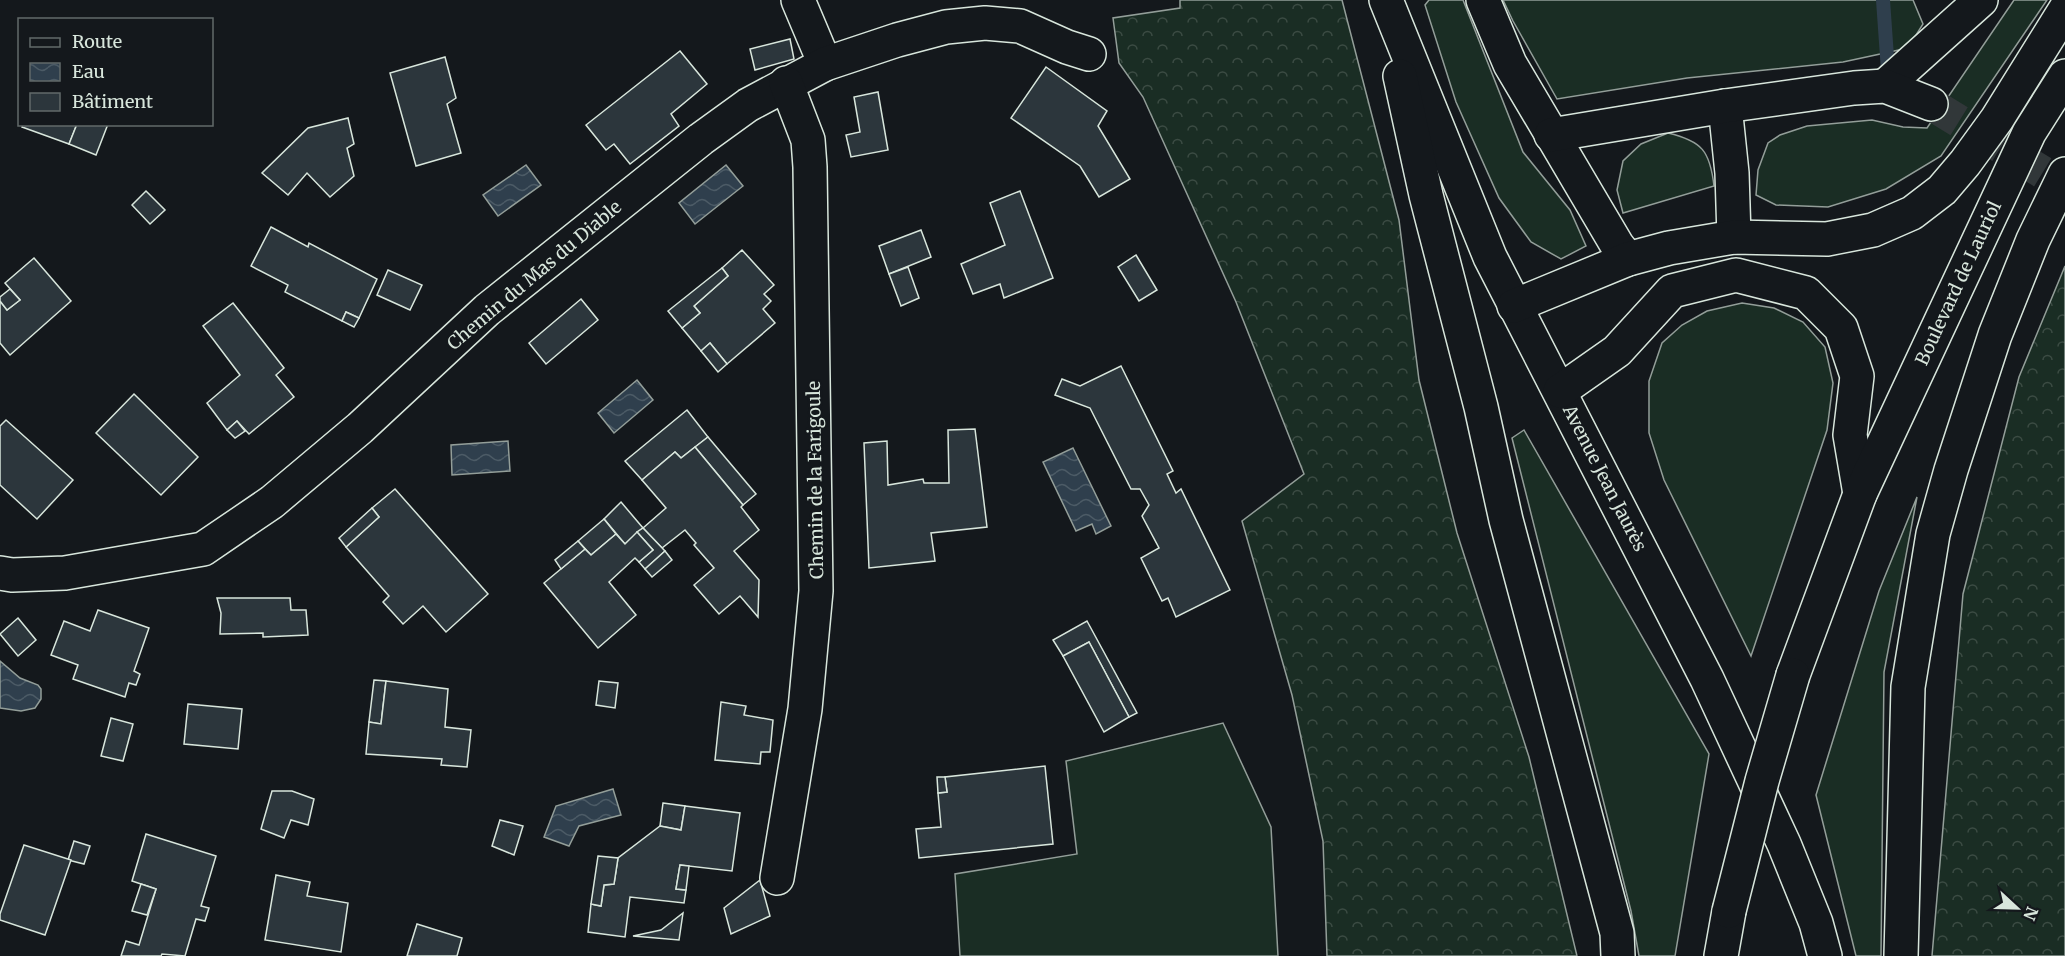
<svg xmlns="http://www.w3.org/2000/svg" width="2065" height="956" font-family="Merriweather,serif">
<defs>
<pattern id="forest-crowns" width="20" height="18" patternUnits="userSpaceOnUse" patternTransform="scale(1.5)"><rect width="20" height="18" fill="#1a2d24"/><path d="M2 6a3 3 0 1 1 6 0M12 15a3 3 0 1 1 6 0" fill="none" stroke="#3b4b43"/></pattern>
<pattern id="water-waves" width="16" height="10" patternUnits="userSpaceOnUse" patternTransform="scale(1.5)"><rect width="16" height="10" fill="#2f3f4d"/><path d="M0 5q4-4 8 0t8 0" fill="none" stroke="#4c5b66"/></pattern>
</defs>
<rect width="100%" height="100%" fill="#14181c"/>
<g fill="#1a2d24" stroke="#939e99" stroke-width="1.5">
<path d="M1429 0H1463L1523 152 1570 210 1586 246 1561 259 1531 242 1499 198 1456 102 1425 5Z"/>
<path d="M1503 0H1913L1923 24 1908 48 1843 62 1687 78 1557 99 1513 21Z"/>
<path d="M2014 0H2047L1941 156 1886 189 1828 207 1776 205 1756 195 1758 170 1768 143 1780 135 1807 126 1872 120 1903 127 1927 128Z"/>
<path d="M1668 133C1702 141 1710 151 1714 186L1623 213 1617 190 1623 161 1641 144Z"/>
<path d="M1742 303 1774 308 1803 322 1825 347 1833 383 1827 430 1751 656 1664 480 1649 433V381L1662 343 1682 325 1707 311Z"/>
<path d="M1524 430 1709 754 1675 956H1639L1631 911 1512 438Z"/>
<path d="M1917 497 1884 672 1881 956H1856L1816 795 1879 591Z"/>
<path d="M1223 723 1271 827 1278 956H960L955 874 1077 854 1066 761Z"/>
</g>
<g fill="url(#forest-crowns)" stroke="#939e99" stroke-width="1.5">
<path d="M1180 0H1342L1399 220 1419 380 1457 533 1529 757 1577 956H1327L1323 841 1292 695 1242 521 1304 474 1236 302 1143 97 1119 63 1113 18 1180 8Z"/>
<path d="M2065 266V956H1932L1963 594 2019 377Z"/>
</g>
<g fill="url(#water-waves)" stroke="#939e99" stroke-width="1.5">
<path d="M526 165 541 185 498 216 483 195Z"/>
<path d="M726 165 743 186 695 224 679 203Z"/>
<path d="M637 380 653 400 614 433 598 413Z"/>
<path d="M508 441 510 471 452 475 451 445Z"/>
<path d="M1073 448 1111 526 1096 534 1092 524 1076 531 1043 462Z"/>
<path d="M0 661 20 678 38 685 41 689V699L35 708 21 711 0 708Z"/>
<path d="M613 789 621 815 579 826 569 846 544 837 556 806Z"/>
</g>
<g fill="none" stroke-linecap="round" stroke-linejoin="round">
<path stroke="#2f3f4d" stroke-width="14" d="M1883 0 1888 71"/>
</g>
<g fill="#2c363c" stroke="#d8e6dc" stroke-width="1.5">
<path d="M790 39 794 59 755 70 750 49Z"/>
<path d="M680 51 707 84 671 114 679 126 630 164 614 144 606 150 586 125Z"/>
<path d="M445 57 456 98 447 104 461 153 416 166 390 73Z"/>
<path d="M1046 67 1107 111 1098 126 1130 179 1099 197 1080 166 1011 118Z"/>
<path d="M878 92 888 150 851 157 846 135 860 132 854 97Z"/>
<path d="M348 118 354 144 347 148 354 176 330 197 307 173 288 195 262 173 308 128Z"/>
<path d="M23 124H77L69 144 22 127Z"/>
<path d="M77 124H108L96 155 69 144Z"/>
<path d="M146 191 165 210 150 224 132 205Z"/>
<path d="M1020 191 1053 278 1004 298 1000 284 973 294 961 264 1005 245 990 203Z"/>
<path d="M271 227 308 247 309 243 377 279 359 318 346 312 342 321 285 292 288 285 251 266Z"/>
<path d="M921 230 931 257 889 274 879 246Z"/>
<path d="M742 250 774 285 764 294 771 301 763 309 775 323 727 364 710 343 701 351 682 328 700 313 694 306 728 276 722 268Z"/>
<path d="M1136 255 1157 290 1139 301 1118 267Z"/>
<path d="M34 258 71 301 10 355 0 343V301L7 310 20 300 5 283Z"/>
<path d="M908 267 919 298 901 306 889 274Z"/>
<path d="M722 268 728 276 694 306 700 313 682 328 668 311Z"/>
<path d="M388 270 422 285 410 310 377 295Z"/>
<path d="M10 289 20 300 7 310 0 301V297Z"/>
<path d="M581 299 598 320 546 364 529 343Z"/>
<path d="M233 303 284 368 276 375 294 397 249 434 237 421 227 430 207 403 240 375 203 326Z"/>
<path d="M346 312 359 318 354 327 342 321Z"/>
<path d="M710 343 727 364 718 372 701 351Z"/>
<path d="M1121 366 1173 471 1167 474 1176 493 1181 489 1230 590 1176 617 1168 598 1162 601 1141 558 1159 548 1142 516 1149 505 1140 489H1131L1090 408 1055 395 1062 379 1080 386Z"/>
<path d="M134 394 198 457 161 495 96 433Z"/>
<path d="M687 410 708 437 681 458 675 452 642 480 625 461Z"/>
<path d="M6 420 73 480 37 519 0 485V426Z"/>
<path d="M237 421 245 431 235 438 227 430Z"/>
<path d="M975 429 987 527 931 533 935 561 869 568 864 443 887 441 888 485 923 479 924 483H949L948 430Z"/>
<path d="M708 437 756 494 743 505 695 447Z"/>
<path d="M695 447 743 505 741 507 759 530 734 551 759 580 758 617 740 596 719 614 694 585 714 568 694 545 696 543 685 530 662 548 643 528 666 508 642 480 675 452 681 458Z"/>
<path d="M395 489 488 594 446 632 423 606 403 624 383 602 389 596 346 547 379 517 372 508Z"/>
<path d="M621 502 643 528 625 544 604 519Z"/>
<path d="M372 508 379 517 346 547 339 538Z"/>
<path d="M604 519 616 534 591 555 578 541Z"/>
<path d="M643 528 665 551 645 569 639 562 653 550 637 532Z"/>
<path d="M637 532 653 550 639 562 635 558 609 582 636 615 598 648 544 583 585 549 591 555 616 534 625 544Z"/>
<path d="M578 541 585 549 561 569 555 560Z"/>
<path d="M665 551 672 560 652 577 645 569Z"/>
<path d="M217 598H290L291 610H306L308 635 263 637V633L220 634 221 613Z"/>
<path d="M98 610 149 628 134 671 140 674 136 685 129 683 125 697 73 679 78 665 51 655 64 621 90 631Z"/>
<path d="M18 618 36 640 18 656 0 634Z"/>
<path d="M1087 621 1137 713 1129 717 1089 642 1063 656 1053 640Z"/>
<path d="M1089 642 1129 717 1104 732 1063 656Z"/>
<path d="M374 680 386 681 381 724 369 722Z"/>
<path d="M386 681 448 689 445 727 471 730 467 767 441 765 442 759 366 754 369 722 381 724Z"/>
<path d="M599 681 618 683 615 708 596 705Z"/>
<path d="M721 702 746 706 744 715 773 720 770 752H761L760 764 715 760Z"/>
<path d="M188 704 242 709 238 749 184 744Z"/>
<path d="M111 718 133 724 123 761 101 756Z"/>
<path d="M1045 766 1053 844 919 858 916 829 941 827 938 793 947 792 945 777Z"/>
<path d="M937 777H945L947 792 938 793Z"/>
<path d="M272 791H292L314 799 308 825 291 820 284 838 261 829Z"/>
<path d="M663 803 685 806 681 830 660 826Z"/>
<path d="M685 806 740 813 732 871 680 865 676 889 686 890 684 903 630 897 625 937 588 932 591 904 601 906 604 885 614 884 618 858 660 826 681 830Z"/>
<path d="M500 820 523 826 514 855 492 846Z"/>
<path d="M146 834 216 856 201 906 209 908 205 921 196 919 185 956 162 954 161 956H121L126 941 139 945 156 889 132 881Z"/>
<path d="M74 841 90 846 84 864 68 860Z"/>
<path d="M24 845 71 860 45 935 0 920V914Z"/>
<path d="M598 856 618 858 614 884 604 885 601 906 591 904Z"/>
<path d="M680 865 689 866 686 890 676 889Z"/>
<path d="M276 875 310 882 307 896 348 903 341 952 265 940Z"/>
<path d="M760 880 770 916 731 934 724 908Z"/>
<path d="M141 884 156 889 147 915 132 911Z"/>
<path d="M683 913 679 940 633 936 661 930Z"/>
<path d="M417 924 462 938 457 956H407Z"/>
</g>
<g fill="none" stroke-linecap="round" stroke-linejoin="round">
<path stroke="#313739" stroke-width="33" stroke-dasharray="33 16" stroke-linecap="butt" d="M1931 104 2065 186"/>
<g stroke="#d8e6dc" stroke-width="36">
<g id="minor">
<path d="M798 0 825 64"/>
<path d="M1483 0 1510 64 1617 245 1628 259"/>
<path d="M1885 86 1981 0"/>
<path d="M1725 106 1732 173 1734 237"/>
<path d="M1551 135 1725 106 1854 88 1885 86 1931 104"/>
<path d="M0 573 12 575 65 573 203 549 272 502 360 428 487 310 701 139 748 105 825 64 897 40 946 27 985 23 1020 26 1067 47 1089 54"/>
<path d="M777 878 805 709 816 591 810 167 808 140 786 83"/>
</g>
</g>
<g stroke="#d8e6dc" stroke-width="36">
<g id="major">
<path d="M1386 0 1490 257 1707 679 1784 844 1816 923 1825 956"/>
<path d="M1400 76 1426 195 1481 407 1506 520 1617 933 1618 956"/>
<path d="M1514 306 1628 259 1669 248 1734 237 1827 239 1873 230 1912 213 1942 190 1965 163 1997 119 2065 10"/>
<path d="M1560 391 1617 351 1672 291 1736 275 1806 293 1841 328 1857 376 1850 435 1860 494"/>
<path d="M1793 675 1860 494 2029 133 2065 76"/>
<path d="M1721 956 1729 911"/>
<path d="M1901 956 1908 687 1933 534 1951 470 1995 335 2033 240 2065 174"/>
</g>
</g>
<use href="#minor" stroke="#14181c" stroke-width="33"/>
<use href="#major" stroke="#14181c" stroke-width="33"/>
<g stroke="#d8e6dc" stroke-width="36" stroke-linecap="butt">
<path id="major-bridge" d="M1729 911 1762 781 1793 675"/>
</g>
<use href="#major-bridge" stroke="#14181c" stroke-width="33"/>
</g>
<g text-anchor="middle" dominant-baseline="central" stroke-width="4.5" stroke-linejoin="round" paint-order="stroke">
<g font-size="18" fill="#d8e6dc" stroke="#14181c">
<text transform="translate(534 275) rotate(-40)">Chemin du Mas du Diable</text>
<text transform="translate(1958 283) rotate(-65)">Boulevard de Lauriol</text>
<text transform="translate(1605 478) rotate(63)">Avenue Jean Jaurès</text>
<text transform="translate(815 480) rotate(-91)">Chemin de la Farigoule</text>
</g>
</g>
<rect x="18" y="18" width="195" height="108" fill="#14181c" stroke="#626a69" stroke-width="1.5"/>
<rect x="30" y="38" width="30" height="9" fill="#14181c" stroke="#626a69" stroke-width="1.5"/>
<text x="72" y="48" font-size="18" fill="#d8e6dc">Route</text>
<rect x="30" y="63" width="30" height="18" fill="url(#water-waves)" stroke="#626a69" stroke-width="1.5"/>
<text x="72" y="78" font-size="18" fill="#d8e6dc">Eau</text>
<rect x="30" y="93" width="30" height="18" fill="#2c363c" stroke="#626a69" stroke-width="1.5"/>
<text x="72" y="108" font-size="18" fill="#d8e6dc">Bâtiment</text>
<g transform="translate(2017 908) rotate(112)" stroke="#14181c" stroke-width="4.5" paint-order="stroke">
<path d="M0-4.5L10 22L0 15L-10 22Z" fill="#d8e6dc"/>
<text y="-9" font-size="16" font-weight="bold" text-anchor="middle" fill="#d8e6dc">N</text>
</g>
</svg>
